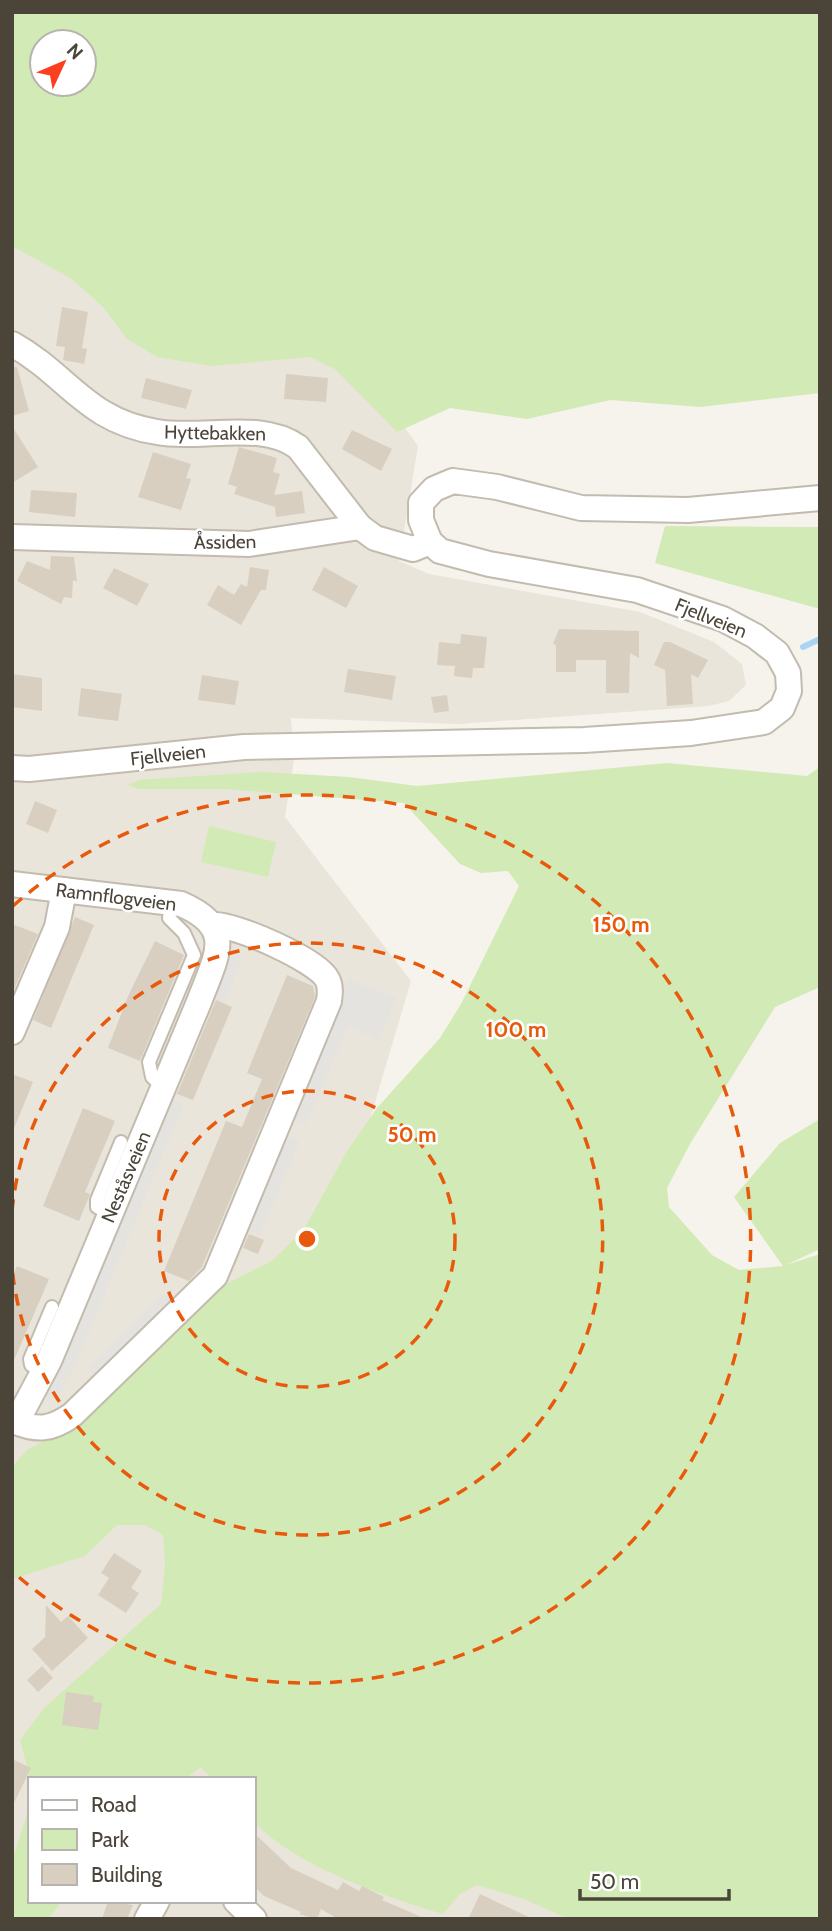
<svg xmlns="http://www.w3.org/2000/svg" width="832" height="1931" font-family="Cabin,sans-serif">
<rect width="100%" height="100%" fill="#f6f3ec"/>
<path fill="#eae5da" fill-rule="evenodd" d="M12 181 363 369 418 446 399 561 429 574 640 612 714 642 742 664 746 685 729 701 709 706 459 724 291 718 294 760 285 817 411 981 299 1358 632 1919H12ZM30 1779H254V1901H30Z"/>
<g fill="#d2eab5" fill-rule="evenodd">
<path d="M12 12H820V393L701 407 610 400 527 419 450 408 397 432 335 369 310 357 211 366 157 357 126 338 103 307 72 279 12 246ZM42 42H84V84H42Z"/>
<path d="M665 526 820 527V609L655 563Z"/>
<path d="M667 763 807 776 820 767V987L775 1007 690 1144 667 1188 669 1207 712 1255 739 1270 783 1266 734 1197 780 1143 820 1119V1249L786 1265 820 1254V1919H569L524 1899 477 1885 460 1894 443 1914C386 1897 295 1866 254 1822V1779H212L201 1767 185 1779H30L20 1740 44 1708 161 1604 165 1565 163 1535 145 1525H117L85 1556 12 1579V1467L27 1450 63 1431 211 1292 273 1260 304 1229 349 1148 377 1108 440 1038 461 1004 519 886 508 871 481 873 460 864 404 803 225 789H139L128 785 139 780 261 772 349 777 417 786Z"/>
<path d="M209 826 276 842 268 877 201 862Z"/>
<path d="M30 1805V1901H62L48 1919H12V1861Z"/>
</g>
<g fill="#e5e3e0">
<path d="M226 950 242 956 225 1003 209 997Z"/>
<path d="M348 979 396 998 378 1040 348 1026 306 1124 290 1117Z"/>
<path d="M168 1098 184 1104 76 1363 57 1399 39 1397Z"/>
<path d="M282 1134 300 1141 260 1235 243 1229Z"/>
<path d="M163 1295 180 1301 98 1381 88 1367Z"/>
</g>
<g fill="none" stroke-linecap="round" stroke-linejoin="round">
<path stroke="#a9d4f2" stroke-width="6" d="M803 647 820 639"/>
</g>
<g fill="#d8cfc1">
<path d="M62 307 88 312 82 348 87 349 84 364 63 360 65 347 56 346Z"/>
<path d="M12 367H17L29 411 12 416Z"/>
<path d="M286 374 328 378 326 402 284 399Z"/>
<path d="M146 378 192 390 186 409 141 398Z"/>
<path d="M12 426 38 467 12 483Z"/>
<path d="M352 430 392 449 381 471 342 449Z"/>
<path d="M239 447 277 458 273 472 280 474 274 495 302 491 305 513 276 517 275 507 234 494 237 487 228 484Z"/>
<path d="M153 452 191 464 186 478 191 479 181 510 138 497Z"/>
<path d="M31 490 77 493 75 517 29 512Z"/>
<path d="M51 556 74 557 77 582 73 580 72 598 64 597 61 604 17 581 27 561 50 570Z"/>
<path d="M250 567 269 570 266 590H261L241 625 207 605 218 585 234 595 241 584 247 587Z"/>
<path d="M324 567 358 586 346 608 312 590Z"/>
<path d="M114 568 149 584 137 606 103 588Z"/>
<path d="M559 629 639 631V658L630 653 629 693H606V660H576V672H556V645L553 644Z"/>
<path d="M461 634 487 637 484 668H473L472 678 454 676 455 666 437 665 439 642 460 644Z"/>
<path d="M664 642H670L708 660 698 678 691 674 693 704 667 706 665 670 654 665Z"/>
<path d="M348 669 396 676 392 700 344 692Z"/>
<path d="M12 674 42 678V711L12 707Z"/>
<path d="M202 675 239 681 235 705 198 700Z"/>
<path d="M81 688 122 694 118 721 78 716Z"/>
<path d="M447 695 449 711 434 713 431 697Z"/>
<path d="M35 801 57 810 48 833 26 824Z"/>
<path d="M75 917 94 925 51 1028 33 1020Z"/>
<path d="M12 924 38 934 12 994Z"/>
<path d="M155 941 184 955 140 1061 108 1048 129 994Z"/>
<path d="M287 975 313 986 315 997 202 1267 189 1281 164 1271 226 1121 242 1127 262 1079 247 1073Z"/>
<path d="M216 1000 232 1007 193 1100 177 1094Z"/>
<path d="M12 1074 33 1082 13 1131H12Z"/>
<path d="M83 1108 115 1121 85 1192 90 1194 79 1221 43 1206Z"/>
<path d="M249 1234 264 1240 258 1254 243 1248Z"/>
<path d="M17 1266 49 1279 12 1365V1277Z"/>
<path d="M114 1553 142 1571 131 1588 139 1593 126 1613 98 1595 109 1578 101 1573Z"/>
<path d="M46 1605 61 1622 68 1616 88 1638 52 1671 32 1649 45 1637Z"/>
<path d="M42 1666 53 1678 38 1692 27 1680Z"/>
<path d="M66 1692 94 1696 93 1702 102 1703 98 1730 62 1725Z"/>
<path d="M12 1759 31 1768 12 1807Z"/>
<path d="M254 1833 291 1868 338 1890 343 1882 359 1891 362 1886 384 1897 382 1900 426 1919H338L321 1909 317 1919 299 1914 301 1912 264 1896 254 1886Z"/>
<path d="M480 1894 533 1919H468Z"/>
<path d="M108 1901 133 1905 127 1919H102Z"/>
</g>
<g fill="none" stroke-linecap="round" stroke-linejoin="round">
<g stroke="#c2bbae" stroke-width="16">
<g id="service">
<path d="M164 1088 152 1077 149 1062 194 955 184 933 169 918 172 903"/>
<path d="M110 1215 97 1207V1200L121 1142"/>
<path d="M43 1373 31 1365 30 1359 52 1307"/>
</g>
</g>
<g stroke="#c2bbae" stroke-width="28">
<g id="minor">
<path d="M12 344C68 375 86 421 157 432 202 440 261 420 298 447L360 527"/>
<path d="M12 537 249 544 360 527 375 538 413 549 430 542"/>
<path d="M12 768 29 769 244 747 584 740 691 733 764 722 782 708 789 691 788 673 777 653 755 636 723 619 637 590 489 564 440 551 430 542 421 520V503L434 489 453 481 497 487 581 508 688 510 820 498"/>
<path d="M12 884 181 904C237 928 216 956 199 1002L49 1361 24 1408 12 1421"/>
<path d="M12 1032 57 927 64 890"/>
<path d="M13 1421C37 1431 51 1430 72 1415L215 1276 329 1001C330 994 331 986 327 979 317 960 235 924 214 925"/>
<path d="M236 1901 254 1919"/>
<path d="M147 1919 157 1901"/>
</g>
</g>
<use href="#service" stroke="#fff" stroke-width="12"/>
<use href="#minor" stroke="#fff" stroke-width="24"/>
</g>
<g fill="none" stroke="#e8590c" stroke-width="3.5" stroke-dasharray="12 9">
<circle cx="307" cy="1239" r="148"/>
<path d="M12 1211A296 296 0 1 1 12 1267"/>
<path d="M13 906A444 444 0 1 1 13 1572"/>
</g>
<g text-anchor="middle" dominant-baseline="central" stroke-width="5" stroke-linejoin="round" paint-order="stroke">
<g font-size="19" fill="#4b4439" stroke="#fff">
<text transform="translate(215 433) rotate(1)">Hyttebakken</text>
<text transform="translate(225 542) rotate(-1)">Åssiden</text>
<text transform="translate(711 618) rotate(22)">Fjellveien</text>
<text transform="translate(168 755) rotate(-6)">Fjellveien</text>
<text transform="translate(116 897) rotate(7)">Ramnflogveien</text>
<text transform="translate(126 1177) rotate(-67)">Neståsveien</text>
</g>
</g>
<circle cx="307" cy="1239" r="10" fill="#e8590c" stroke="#fff" stroke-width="3.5"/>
<g font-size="21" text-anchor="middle" font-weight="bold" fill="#e8590c" stroke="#fff" stroke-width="5" stroke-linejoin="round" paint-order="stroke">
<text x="621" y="932">150 m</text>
<text x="516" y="1037">100 m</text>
<text x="412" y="1142">50 m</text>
</g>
<rect width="832" height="1931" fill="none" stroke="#4b4439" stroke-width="28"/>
<rect x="28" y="1777" width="228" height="126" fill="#ffffff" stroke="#b7b4b0" stroke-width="2"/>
<rect x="42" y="1800" width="35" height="10" fill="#ffffff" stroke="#b7b4b0" stroke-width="2"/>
<text x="91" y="1812" font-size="21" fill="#4b4439">Road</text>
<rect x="42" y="1829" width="35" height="21" fill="#d2eab5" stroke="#b7b4b0" stroke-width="2"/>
<text x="91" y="1847" font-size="21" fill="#4b4439">Park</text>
<rect x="42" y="1864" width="35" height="21" fill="#d8cfc1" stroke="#b7b4b0" stroke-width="2"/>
<text x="91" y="1882" font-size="21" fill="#4b4439">Building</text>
<g transform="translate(63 63) rotate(46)"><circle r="33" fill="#ffffff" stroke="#b7b4b0" stroke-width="2"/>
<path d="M0-5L12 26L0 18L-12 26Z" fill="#fc3f1d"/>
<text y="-10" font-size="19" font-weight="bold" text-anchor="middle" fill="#4b4439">N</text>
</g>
<path d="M580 1889v10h149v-10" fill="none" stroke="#4b4439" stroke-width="3.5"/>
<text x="590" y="1889" font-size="21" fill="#4b4439" stroke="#ffffff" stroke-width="5" paint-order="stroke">50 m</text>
</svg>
